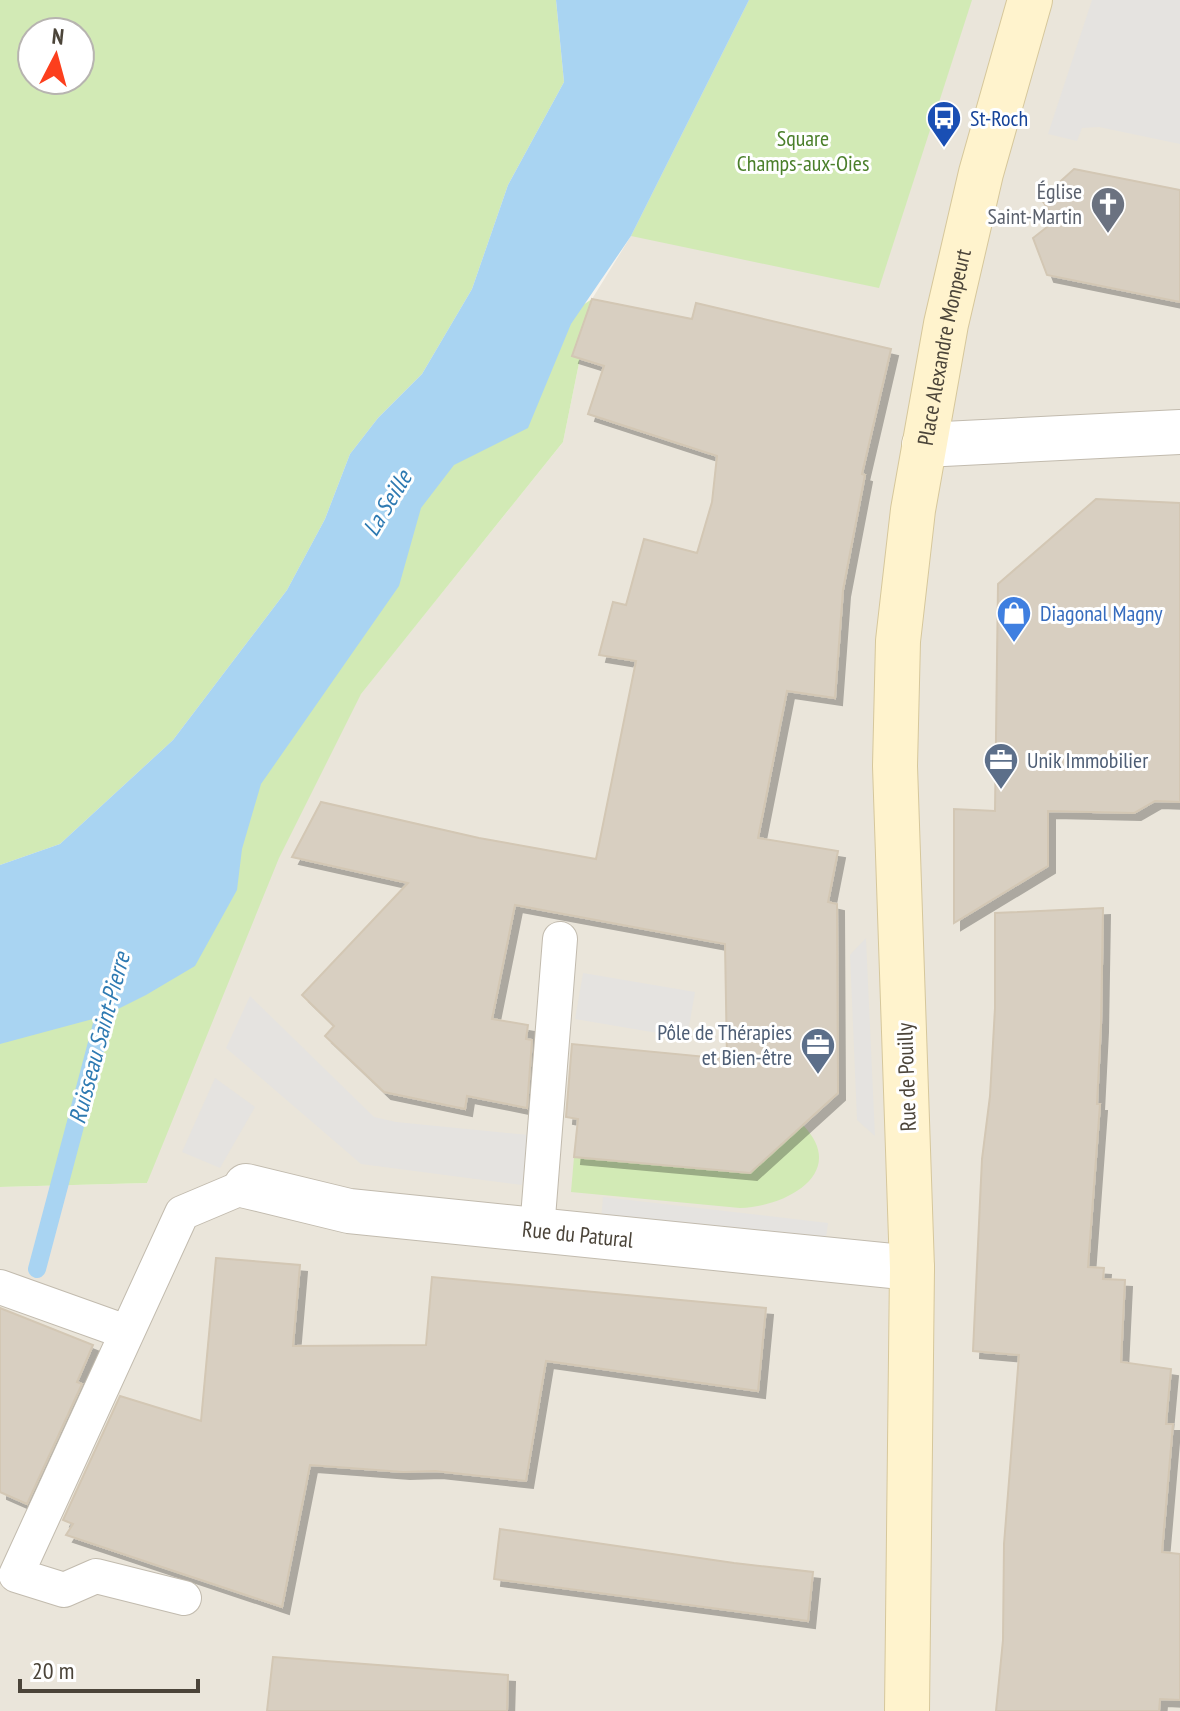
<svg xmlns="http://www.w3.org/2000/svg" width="1180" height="1711" font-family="'PT Sans Narrow',sans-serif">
<defs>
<filter id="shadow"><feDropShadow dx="7" dy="7" stdDeviation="0" flood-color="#0004"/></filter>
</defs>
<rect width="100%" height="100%" fill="#f6f3ec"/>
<path fill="#eae5da" d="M749 0H1180V1711H0V1187L147 1183 278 797 563 442 592 299 631 236Z"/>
<g fill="#d2eab5" fill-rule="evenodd">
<path d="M0 0H556L564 82 508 185 472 289 422 374 378 418 350 454 325 519 287 590 173 740 60 844 0 865ZM32 32H80V80H32Z"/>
<path d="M749 0H972L879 288 631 236Z"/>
<path d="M592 299 563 442 361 694 279 858 147 1183 0 1187V945L545 330Z"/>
<path d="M803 1125C849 1173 786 1207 740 1208L571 1192 574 1157 750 1173Z"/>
</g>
<g fill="#e5e3e0">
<path d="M1092 0H1180V144L1099 127 1082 128 1077 141 1048 134Z"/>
<path d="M866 938 875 1136 857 1120 850 955Z"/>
<path d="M583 973 695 992 687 1038 575 1019Z"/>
<path d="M250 996 374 1117 396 1122 529 1135 522 1185 361 1164 226 1048Z"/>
<path d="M215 1078 255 1107 220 1168 182 1152Z"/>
<path d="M603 1197 828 1223 825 1246 601 1220Z"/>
</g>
<path fill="#a9d4f2" d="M556 0H749L631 236 571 324 528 428 454 465 421 508 399 586 261 784 242 849 237 890 195 966 146 995 104 1016 0 1044V865L60 844 173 740 287 590 325 519 350 454 378 418 422 374 472 289 508 185 564 82Z"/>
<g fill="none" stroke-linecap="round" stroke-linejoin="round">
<path stroke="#a9d4f2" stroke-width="18" d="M37 1269 110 994"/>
</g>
<g fill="#d8cfc1" stroke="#d3c7b4" stroke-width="2" filter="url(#shadow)">
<path d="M1074 169 1180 190V302L1047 275 1033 238 1056 220 1041 199Z"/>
<path d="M592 299 692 319 696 303 891 349 862 474 865 475 843 590 835 698 787 691 758 838 838 851 828 902 837 904 838 1093 750 1173 574 1157 578 1119 566 1117 572 1044 727 1059 725 944 515 905 492 1019 528 1025 526 1039 532 1040 527 1108 467 1096 465 1109 384 1092 325 1036 334 1026 302 995 408 883 292 857 321 802 479 838 596 859 636 661 599 655 613 602 626 605 644 539 697 553 712 502 717 456 588 414 604 366 572 356Z"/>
<path d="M1096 499 1180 503V802L1155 801 1134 813 1048 811V866L954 923V809L995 811 998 584Z"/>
<path d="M1103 908 1101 1025 1097 1104H1100L1088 1267 1104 1268 1103 1279 1125 1280 1121 1362 1171 1369 1166 1424H1173L1162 1552 1180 1554V1700L1160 1699 1159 1711H996L1003 1640 1004 1544 1019 1355 973 1351 982 1159 990 1096 995 1008V913Z"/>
<path d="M216 1258 300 1265 293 1346 426 1345 432 1277 766 1308 758 1391 546 1361 526 1481 435 1471 403 1472 310 1465 282 1607 66 1535 73 1524 63 1520 120 1396 201 1421Z"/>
<path d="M0 1308 93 1345 77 1382 82 1384 27 1504 0 1492Z"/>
<path d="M500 1529 734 1563 813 1572 808 1621 494 1579Z"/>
<path d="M273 1657 508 1675 507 1711H267Z"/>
</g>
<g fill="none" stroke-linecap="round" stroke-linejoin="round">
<g stroke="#c2bbae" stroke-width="36">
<g id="lane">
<path d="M537 1230 560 939"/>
<path d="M0 1287 126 1332"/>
<path d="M184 1598 96 1576 64 1590 16 1575 182 1213 246 1186"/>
</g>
</g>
<g stroke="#c2bbae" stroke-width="46">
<g id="street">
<path d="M924 445 1180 432"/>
<path id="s1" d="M246 1186 349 1211 912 1268"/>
</g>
</g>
<g stroke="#d6c79b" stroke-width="46">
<g id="secondary">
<path id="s2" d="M907 1711 912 1268 895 766 898 641 913 510 946 324 981 173 1030 0"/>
</g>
</g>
<use href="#lane" stroke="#fff" stroke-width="34"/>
<use href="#street" stroke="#fff" stroke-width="44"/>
<use href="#secondary" stroke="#fff3cd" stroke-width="44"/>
</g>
<defs>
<g id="bus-pin" transform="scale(1.8)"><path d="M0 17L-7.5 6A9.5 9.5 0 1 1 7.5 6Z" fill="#1a4fb4" stroke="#fff"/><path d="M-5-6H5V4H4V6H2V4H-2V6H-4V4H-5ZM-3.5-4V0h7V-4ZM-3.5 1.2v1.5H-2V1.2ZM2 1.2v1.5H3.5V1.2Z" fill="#fff"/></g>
<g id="church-pin" transform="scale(1.8)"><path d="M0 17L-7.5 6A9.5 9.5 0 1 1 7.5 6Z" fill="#6b7280" stroke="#fff"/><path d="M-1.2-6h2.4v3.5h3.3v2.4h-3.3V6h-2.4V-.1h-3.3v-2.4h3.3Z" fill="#fff"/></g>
<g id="shop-pin" transform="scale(1.8)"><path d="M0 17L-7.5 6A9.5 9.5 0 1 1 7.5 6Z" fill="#3f7fe0" stroke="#fff"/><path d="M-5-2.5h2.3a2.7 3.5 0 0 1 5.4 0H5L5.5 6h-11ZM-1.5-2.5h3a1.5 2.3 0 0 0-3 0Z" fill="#fff"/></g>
<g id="office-pin" transform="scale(1.8)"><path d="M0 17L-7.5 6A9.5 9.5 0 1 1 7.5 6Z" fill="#5c6f8a" stroke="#fff"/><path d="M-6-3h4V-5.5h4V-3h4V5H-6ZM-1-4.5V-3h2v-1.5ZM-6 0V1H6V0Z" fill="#fff"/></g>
</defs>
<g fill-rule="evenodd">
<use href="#bus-pin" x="944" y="118"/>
<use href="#church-pin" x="1108" y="204"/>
<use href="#shop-pin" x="1014" y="613"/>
<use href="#office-pin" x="1001" y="760"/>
<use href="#office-pin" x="818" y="1045"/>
</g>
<g text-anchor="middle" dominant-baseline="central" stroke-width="6" stroke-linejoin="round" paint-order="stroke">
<g font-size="22" fill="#164399" stroke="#fff" text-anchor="start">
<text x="970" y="118">St-Roch</text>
</g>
<g font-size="22" fill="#4a7f2a" stroke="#fff">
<text x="803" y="138">Square<tspan x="803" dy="25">Champs-aux-Oies</tspan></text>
</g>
<g font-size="22" fill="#5b616d" stroke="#fff" text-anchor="end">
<text x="1082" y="191">Église<tspan x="1082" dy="25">Saint-Martin</tspan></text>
</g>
<g font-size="22" fill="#4b4439" stroke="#fff">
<text stroke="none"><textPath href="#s2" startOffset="1368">Place Alexandre Monpeurt</textPath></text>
<text transform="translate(906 1077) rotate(-92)">Rue de Pouilly</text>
<text stroke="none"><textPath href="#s1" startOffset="336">Rue du Patural</textPath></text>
</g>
<g font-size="22" fill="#366cbe" stroke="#fff" text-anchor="start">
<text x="1040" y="613">Diagonal Magny</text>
</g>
<g font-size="22" fill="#4e5e75" stroke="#fff" text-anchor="start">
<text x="1027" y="760">Unik Immobilier</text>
<text x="792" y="1032" text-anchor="end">Pôle de Thérapies<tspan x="792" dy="25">et Bien-être</tspan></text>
</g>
<g font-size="24" font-style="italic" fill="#2e7ab2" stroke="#fff">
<text transform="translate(387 503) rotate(-59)">La Seille</text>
<text transform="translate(99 1038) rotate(-75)">Ruisseau Saint-Pierre</text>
</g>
</g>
<g transform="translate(56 56) rotate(6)"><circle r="38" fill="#ffffff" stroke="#b7b4b0" stroke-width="2"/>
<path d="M0-6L14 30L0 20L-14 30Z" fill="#fc3f1d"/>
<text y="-12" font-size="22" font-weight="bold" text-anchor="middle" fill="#4b4439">N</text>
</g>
<path d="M20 1679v12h178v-12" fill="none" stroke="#4b4439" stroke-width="4"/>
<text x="32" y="1679" font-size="24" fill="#4b4439" stroke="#ffffff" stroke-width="6" paint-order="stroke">20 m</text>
</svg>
